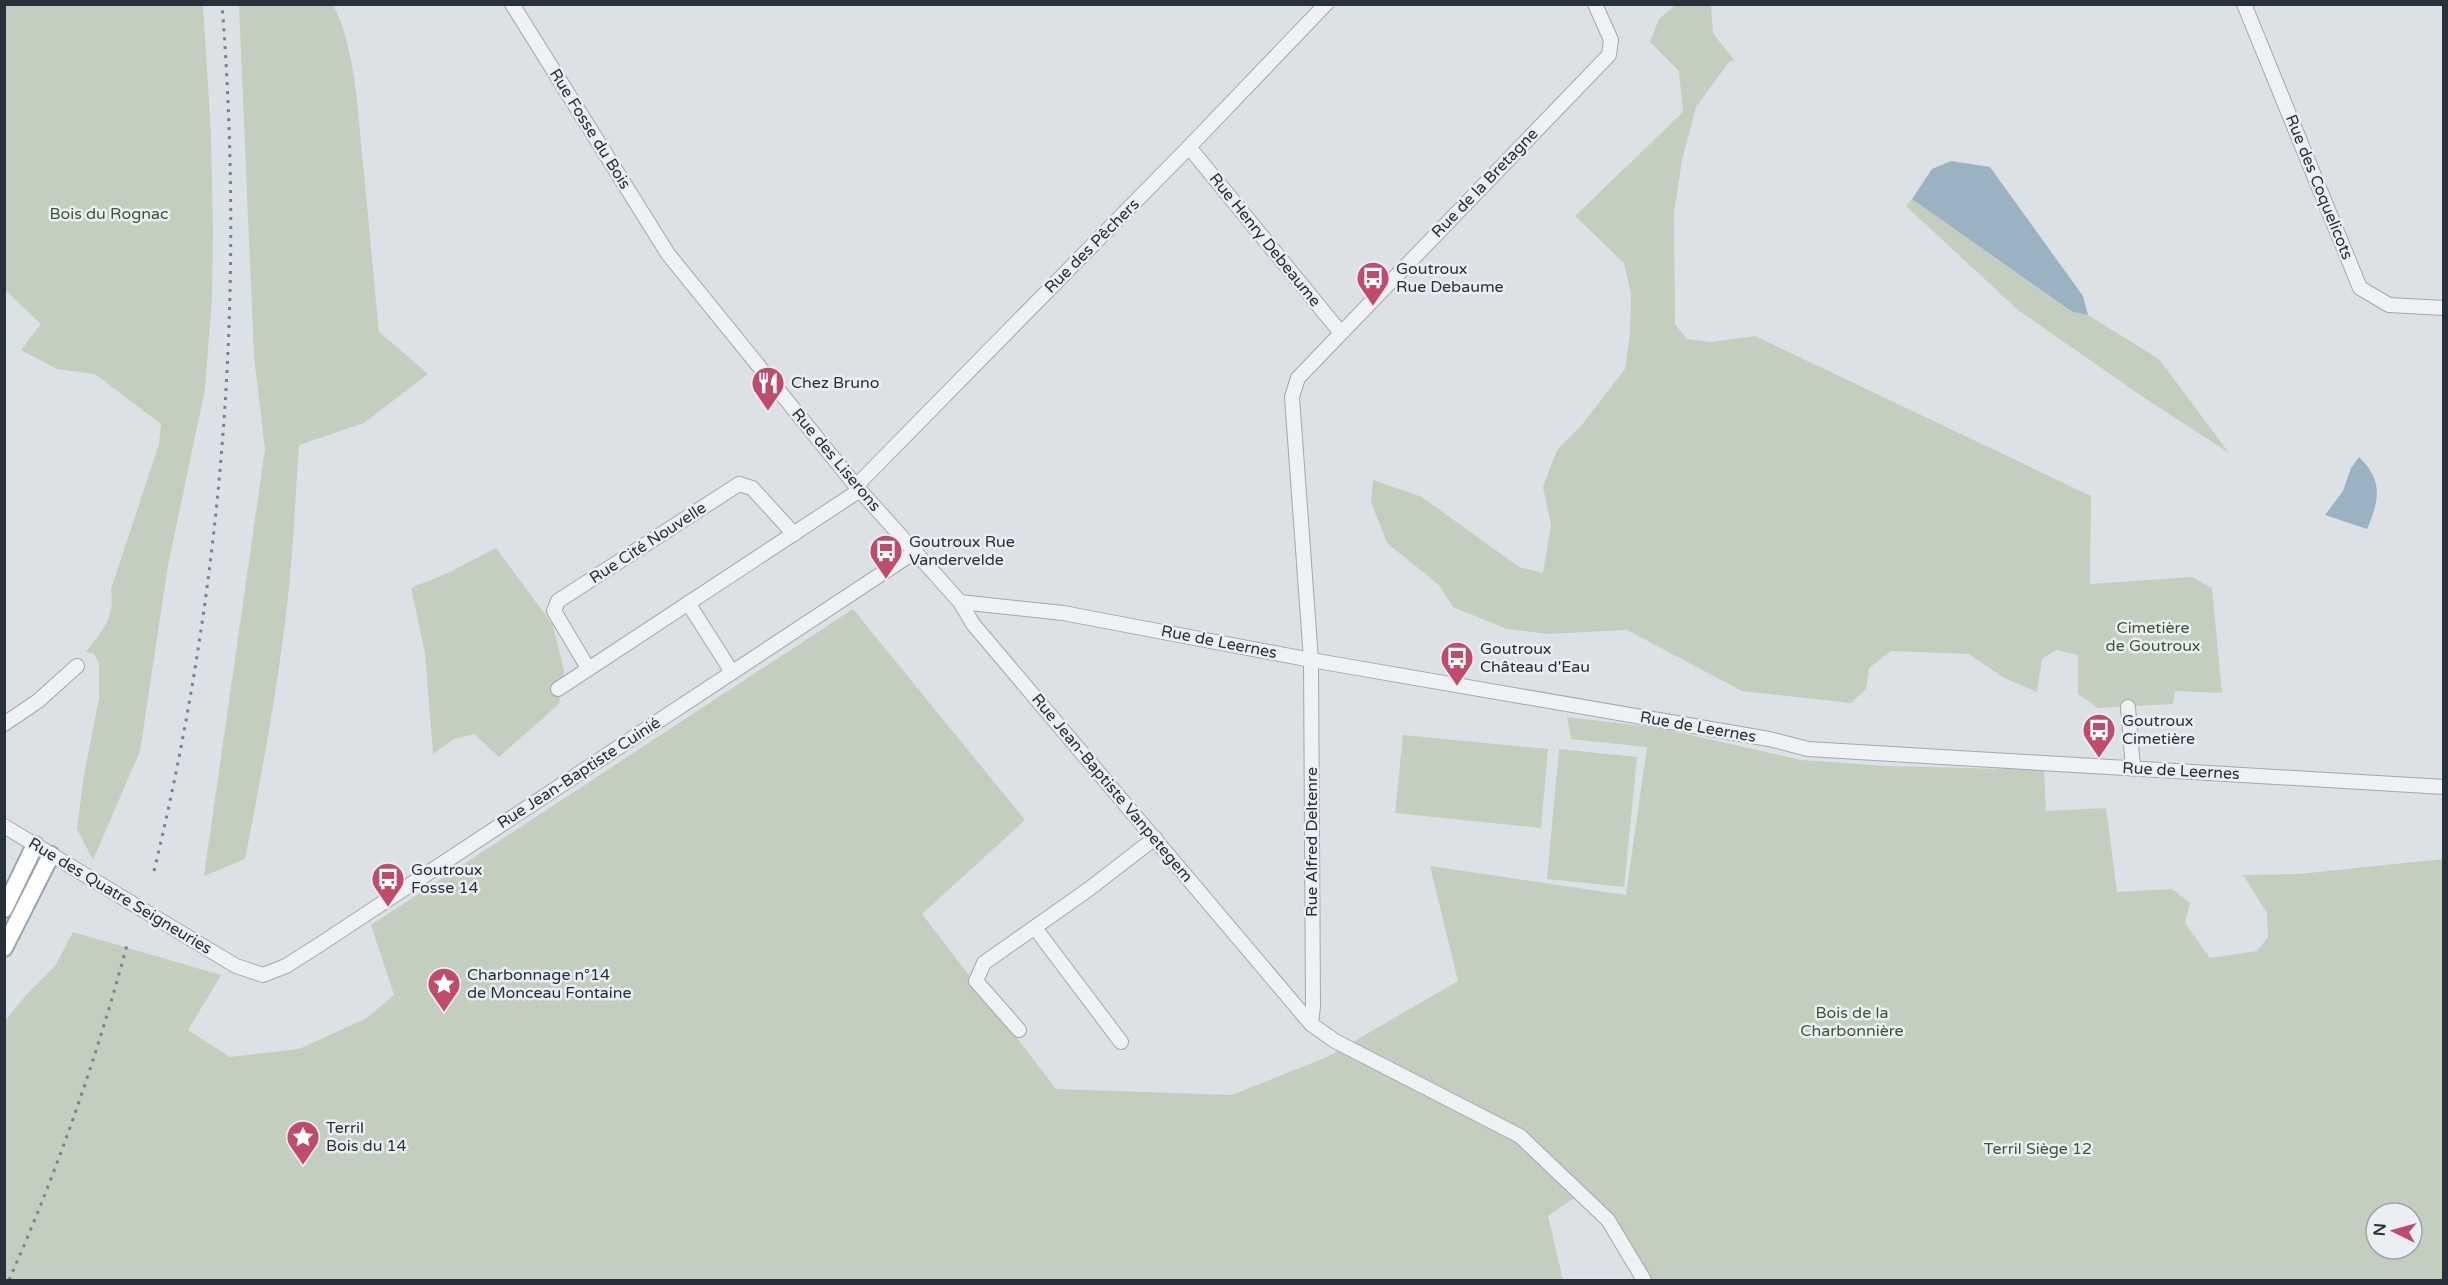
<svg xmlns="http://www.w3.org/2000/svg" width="2448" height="1285" font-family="'Varela Round',sans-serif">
<rect width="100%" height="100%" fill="#dce1e5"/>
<g fill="#c4cebe" fill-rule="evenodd">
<path d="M4 5H203L211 134 213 231 212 298 205 389 168 565 140 751 93 860 77 829 84 775 99 699V663L94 654 86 652C103 630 115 618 111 589L159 444 161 424 95 374 57 369 21 350 41 324 5 290Z"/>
<path d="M239 5H333C354 43 358 109 362 153 368 213 373 272 379 332L428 374 364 423 299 445C295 502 293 558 286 615 276 697 261 778 245 859L204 876 265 449 254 357Z"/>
<path d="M1675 5H1711L1713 33 1734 60 1729 62 1696 107 1682 160 1674 213 1675 324 1687 339 1711 342 1755 336 2091 496 2090 584 2192 577 2212 588 2222 693 2175 691 2173 704 2098 708 2078 694V655L2056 650 2042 659 2037 692 2004 678 1969 654 1891 651 1869 668 1866 689 1851 703 1742 691 1627 630 1548 634 1507 629 1453 607 1439 585 1387 543 1371 502 1373 480 1422 497 1519 567 1543 573 1551 525 1543 487 1557 450 1581 426 1625 369 1630 332 1631 294 1624 263 1575 216 1683 112 1679 71 1650 42 1659 19Z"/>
<path d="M1912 199 2071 312 2088 315 2159 359 2229 453 2143 397 2018 310 1906 206Z"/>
<path d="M496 548 553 625 564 671 559 704 499 757 474 734 454 739 433 754 425 653 411 588 450 572Z"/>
<path d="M853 609 1025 820 922 914 1056 1089 1232 1095 1327 1057 1458 981 1430 866 1626 895 1647 747 1571 739 1567 717 1659 728 1801 760 1888 766 2044 770 2046 811 2106 808 2117 892 2172 889 2190 903 2185 923 2210 958 2257 951 2268 937 2267 913 2243 875 2299 874 2443 859V1280H1644L1580 1194 1548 1216 1563 1280H5V1021L27 994 55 966 73 932 221 975 188 1030 230 1057 299 1049 365 1019 394 995 371 925ZM2376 1213H2412V1249H2376Z"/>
<path d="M1403 735 1548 749 1541 828 1395 813Z"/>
<path d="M1559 749 1637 757 1624 887 1547 879Z"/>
</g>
<g fill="#9bb2c2">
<path d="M1951 161 1990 167 2083 296 2088 315 2072 312 1912 199 1932 169Z"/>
<path d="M2359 457C2384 481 2379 501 2367 529L2325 515 2343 491 2351 468Z"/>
</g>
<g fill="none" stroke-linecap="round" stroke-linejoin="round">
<g stroke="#a2a8ae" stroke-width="16">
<g id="minor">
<path d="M512 4 668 254 856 486 960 602 973 624 1311 1024 1335 1041 1520 1136 1608 1220 1644 1280"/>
<path d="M2244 4 2360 288 2389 305 2444 308"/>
<path d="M1189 147 1341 333"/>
<path d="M856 486 1189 147 1326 4"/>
<path d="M960 602 1063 613 1311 660 1769 739 1808 749 2444 787"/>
<path d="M688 603 732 672"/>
<path d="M588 668 554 611 558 601 739 484 752 488 794 534"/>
<path d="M558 689 860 490"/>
<path d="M2128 707 2133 768"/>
<path d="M4 724 38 701 77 666"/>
<path d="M4 826 236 966 263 975 286 966 319 945 916 551"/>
<path d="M1035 928 1121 1042"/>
<path d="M1311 1024 1313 1006 1311 660 1292 397 1298 378 1609 55 1611 40 1595 4"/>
<path d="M1019 1030 976 981 984 963 1089 889 1155 838"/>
</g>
</g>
<g stroke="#9da6af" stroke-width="20">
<g id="major">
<path d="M4 909 35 845"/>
<path d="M4 948 51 855"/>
</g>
</g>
<use href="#minor" stroke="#eff1f4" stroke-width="14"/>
<use href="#major" stroke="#fff" stroke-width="16"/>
<g stroke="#78828d" stroke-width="3" stroke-dasharray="3 6" stroke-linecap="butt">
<path d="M154 871C223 586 245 296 222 4"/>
<path d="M9 1280C57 1172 96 1060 127 945"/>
</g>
</g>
<defs>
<g id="bus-pin" transform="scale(1.725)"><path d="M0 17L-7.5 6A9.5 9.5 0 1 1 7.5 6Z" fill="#bf4c6a" stroke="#ebeff3"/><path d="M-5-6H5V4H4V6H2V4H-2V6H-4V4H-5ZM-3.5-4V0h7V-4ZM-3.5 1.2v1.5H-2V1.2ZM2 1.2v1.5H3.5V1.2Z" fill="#fff"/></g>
<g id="restaurant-pin" transform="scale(1.725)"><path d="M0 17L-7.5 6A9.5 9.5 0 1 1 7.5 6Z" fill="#bf4c6a" stroke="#ebeff3"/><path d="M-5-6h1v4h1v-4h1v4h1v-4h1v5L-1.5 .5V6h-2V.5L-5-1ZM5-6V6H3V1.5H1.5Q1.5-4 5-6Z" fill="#fff"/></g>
<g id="sight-pin" transform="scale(1.725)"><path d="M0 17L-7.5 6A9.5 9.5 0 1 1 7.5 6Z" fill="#bf4c6a" stroke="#ebeff3"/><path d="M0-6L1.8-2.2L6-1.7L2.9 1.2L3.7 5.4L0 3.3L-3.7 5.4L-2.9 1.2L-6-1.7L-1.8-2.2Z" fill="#fff"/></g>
</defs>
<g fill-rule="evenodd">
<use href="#bus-pin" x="1373" y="278"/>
<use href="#restaurant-pin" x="768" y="383"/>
<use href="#bus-pin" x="886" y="551"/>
<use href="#bus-pin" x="1457" y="658"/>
<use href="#bus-pin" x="2099" y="730"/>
<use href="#bus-pin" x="388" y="879"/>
<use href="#sight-pin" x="444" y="984"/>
<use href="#sight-pin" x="303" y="1137"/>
</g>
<g text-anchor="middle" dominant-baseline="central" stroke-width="5" stroke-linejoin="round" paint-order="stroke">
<g font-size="16" fill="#28303a" stroke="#ebeff3">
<text transform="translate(590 129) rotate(58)">Rue Fosse du Bois</text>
<text transform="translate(1485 183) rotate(-46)">Rue de la Bretagne</text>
<text transform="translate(2319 187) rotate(68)">Rue des Coquelicots</text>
<text transform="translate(1265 240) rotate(51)">Rue Henry Debeaume</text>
<text transform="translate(1092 246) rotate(-45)">Rue des Pêchers</text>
<text transform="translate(836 460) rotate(50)">Rue des Liserons</text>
<text transform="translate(648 543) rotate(-33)">Rue Cité Nouvelle</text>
<text transform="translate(1219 642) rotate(11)">Rue de Leernes</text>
<text transform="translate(1698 727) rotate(10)">Rue de Leernes</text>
<text transform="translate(2181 771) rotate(3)">Rue de Leernes</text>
<text transform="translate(579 773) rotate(-33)">Rue Jean-Baptiste Cuinié</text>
<text transform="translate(1112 788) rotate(50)">Rue Jean-Baptiste Vanpetegem</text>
<text transform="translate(1312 842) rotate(-90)">Rue Alfred Deltenre</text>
<text transform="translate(120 896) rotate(31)">Rue des Quatre Seigneuries</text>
</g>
<g font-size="16" fill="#3f5437" stroke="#ebeff3">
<text x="109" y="214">Bois du Rognac</text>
<text x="2153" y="628">Cimetière<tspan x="2153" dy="18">de Goutroux</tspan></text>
<text x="1852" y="1013">Bois de la<tspan x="1852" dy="18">Charbonnière</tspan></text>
<text x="2038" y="1149">Terril Siège 12</text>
</g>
<g font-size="16" fill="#28303a" stroke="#ebeff3" text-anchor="start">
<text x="1396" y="269">Goutroux<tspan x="1396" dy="18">Rue Debaume</tspan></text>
<text x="791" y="383">Chez Bruno</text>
<text x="909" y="542">Goutroux Rue<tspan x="909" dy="18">Vandervelde</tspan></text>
<text x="1480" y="649">Goutroux<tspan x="1480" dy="18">Château d'Eau</tspan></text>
<text x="2122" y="721">Goutroux<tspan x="2122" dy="18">Cimetière</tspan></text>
<text x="411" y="870">Goutroux<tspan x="411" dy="18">Fosse 14</tspan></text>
<text x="467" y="975">Charbonnage n°14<tspan x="467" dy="18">de Monceau Fontaine</tspan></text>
<text x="326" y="1128">Terril<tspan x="326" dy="18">Bois du 14</tspan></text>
</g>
</g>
<rect width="2448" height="1285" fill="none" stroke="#28303a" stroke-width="12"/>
<g transform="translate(2394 1231) rotate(275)"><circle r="28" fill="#ebeff3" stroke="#9da3a9" stroke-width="1.5"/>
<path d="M0-4.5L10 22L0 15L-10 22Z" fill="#bf4c6a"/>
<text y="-9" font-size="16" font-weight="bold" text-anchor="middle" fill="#28303a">N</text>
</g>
</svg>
